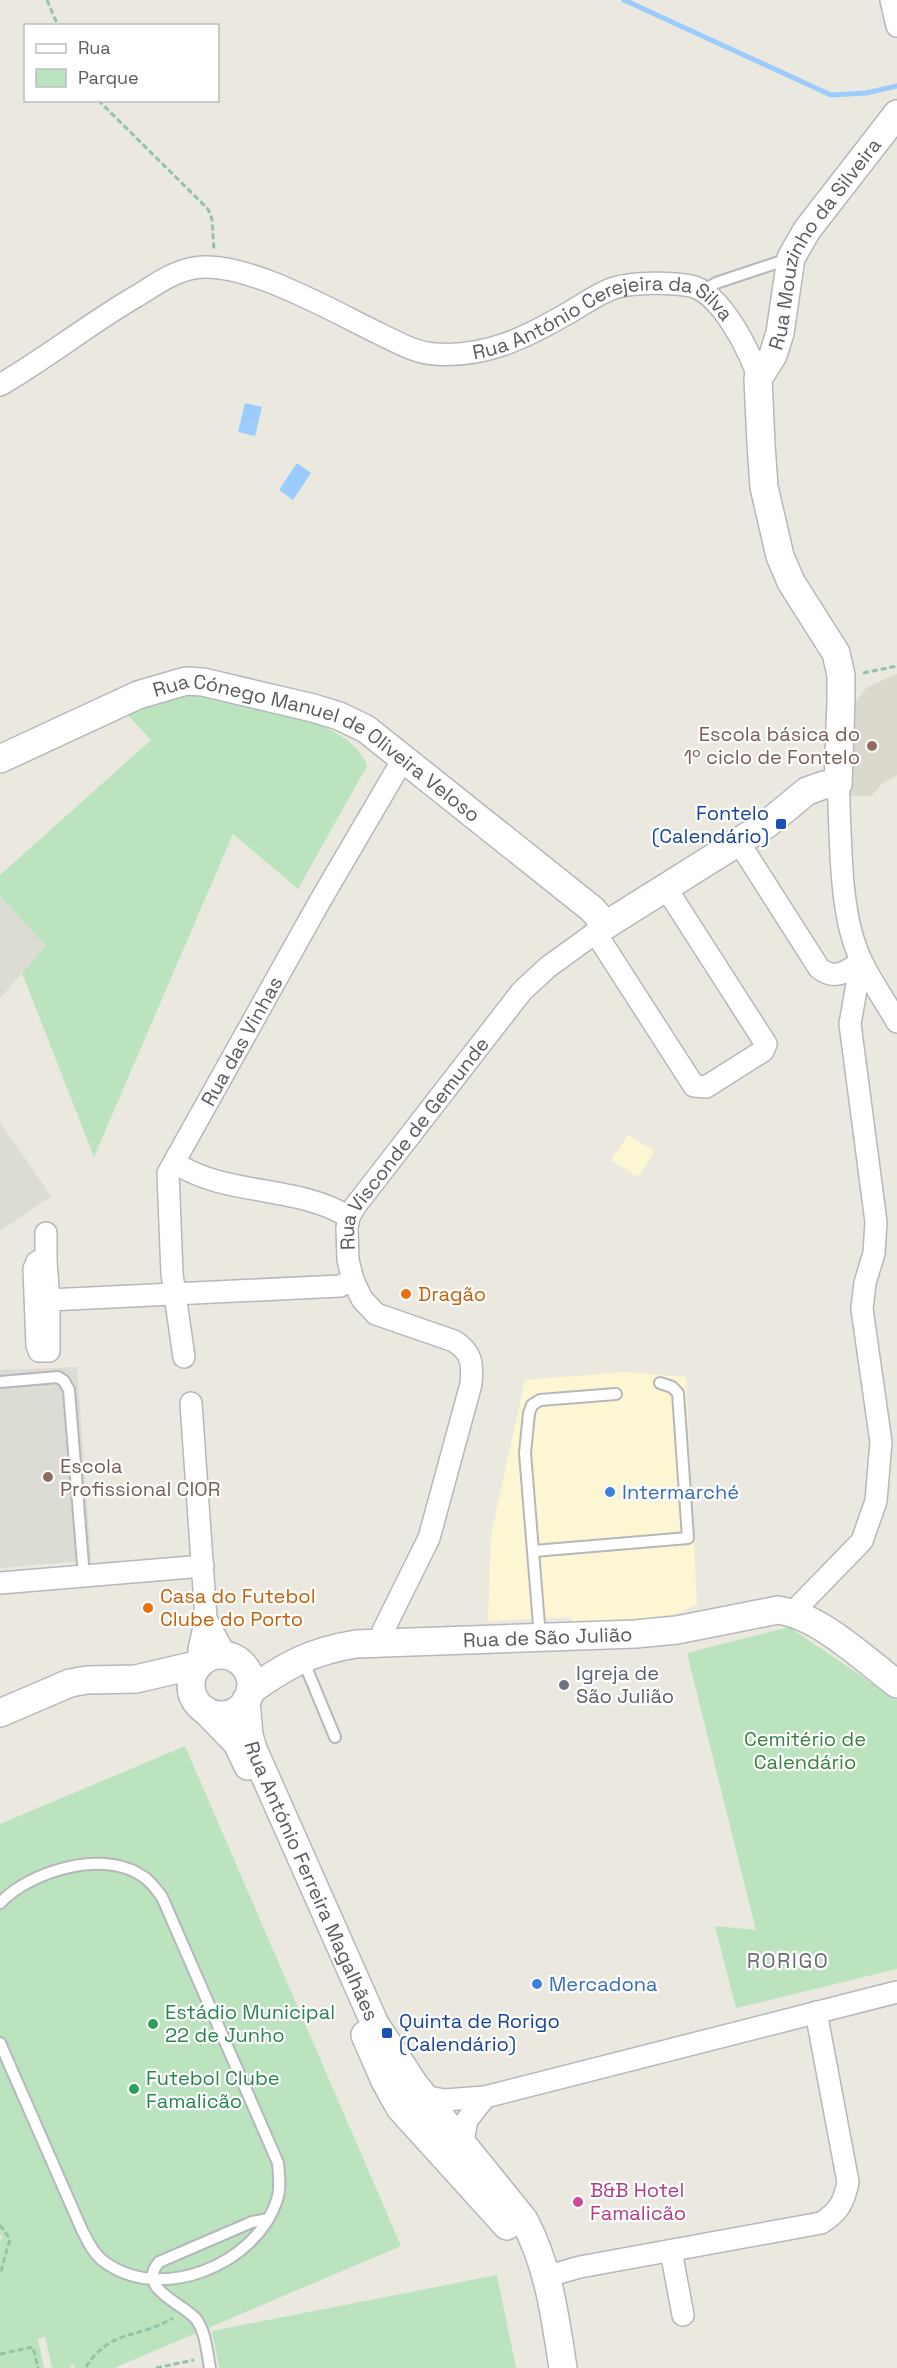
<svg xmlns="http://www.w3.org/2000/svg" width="897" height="2368" font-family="'Space Grotesk',sans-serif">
<rect width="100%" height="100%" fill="#ebe9df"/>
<g fill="#fdf6d2">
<path d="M628 1135 655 1151 638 1177 611 1160Z"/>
<path d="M625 1372 686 1377 697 1604 676 1614 639 1619 573 1622 570 1617 488 1621 491 1535 525 1380Z"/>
</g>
<g fill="#dcdbd4">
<path d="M0 896 46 946 0 998Z"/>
<path d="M0 1122 51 1196 0 1231Z"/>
<path d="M77 1367 91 1560 0 1568V1370Z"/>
</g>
<path fill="#dbd8cd" d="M897 674V775L882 784 871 796H850L846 718 850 709 867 687Z"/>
<g fill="#bbe3be">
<path d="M195 689C239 700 352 718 367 766L298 889 233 834 94 1157 22 973 46 946 0 896V875L151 740 123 710Z"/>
<path d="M789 1627 897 1700V1969L736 2008 715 1926 756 1930 687 1653Z"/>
<path d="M185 1746 401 2246 114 2368H75L73 2364 70 2368H52L45 2337 38 2339 44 2368H0V2241L2 2236 0 2235V1824Z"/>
<path d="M497 2275 516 2368H219L212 2331Z"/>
</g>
<g fill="#9ccbfe">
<path d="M245 403 262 407 255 436 238 432Z"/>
<path d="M297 463 311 473 293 500 279 490Z"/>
</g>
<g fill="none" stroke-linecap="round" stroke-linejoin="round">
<path stroke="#9ccbfe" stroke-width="5" d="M624 0 831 95 866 93 897 86"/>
<g stroke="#b5b7bc" stroke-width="14">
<g id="service">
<path d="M702 291 716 283 788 259"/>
<path d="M0 1382 58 1377 64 1381 69 1390 84 1577"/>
<path d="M534 1551 688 1538 678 1393 672 1387 660 1383"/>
<path d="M540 1637 525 1453 529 1413 532 1405 540 1400 616 1394"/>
<path d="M303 1660 335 1737"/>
<path d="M0 1903C29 1872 100 1850 139 1874 149 1879 155 1888 162 1897L278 2163C279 2175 281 2188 277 2200 256 2265 159 2305 102 2260 93 2253 87 2240 82 2230L0 2043"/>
<path d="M210 2368C207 2353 206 2332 196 2319 183 2303 136 2289 159 2262L252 2222 268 2219"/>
</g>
</g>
<g stroke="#b5b7bc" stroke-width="24">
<g id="minor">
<path d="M891 0 897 26"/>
<path id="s1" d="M0 385C47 358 90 323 137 296 155 285 172 272 194 268 244 259 334 312 380 334 397 342 415 353 435 354 486 358 527 337 570 312 584 304 599 293 614 288 634 282 671 282 691 286 720 292 752 353 758 379"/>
<path d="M838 784C841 832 839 900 855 945 864 972 883 997 897 1022"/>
<path d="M738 841 819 968C835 981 847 972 861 961"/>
<path d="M595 932 694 1086 706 1087 763 1051 766 1044 666 888"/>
<path d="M175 1163C228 1197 295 1184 349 1217"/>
<path d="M46 1262V1233"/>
<path d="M49 1300 46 1262 41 1260 37 1262 34 1269 37 1345 39 1351H49V1300L340 1286 353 1280"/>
<path id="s2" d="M184 1357 172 1274 168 1173 320 901 402 761"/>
<path d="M191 1403 206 1619 199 1649 200 1664"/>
<path d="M0 1583 203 1566"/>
<path d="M793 1612 862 1541 876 1501 881 1442 862 1309 865 1283 874 1253 876 1222 850 1024 861 961"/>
<path d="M206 1619 226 1656"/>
<path id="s3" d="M382 1641 383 1631 429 1538 471 1384C473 1364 472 1352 454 1341L376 1314 362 1299 353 1280 348 1260 347 1228 349 1217 356 1205 522 991 548 967 606 925"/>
<path d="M423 2096 444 2100 485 2097 897 1992"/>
<path d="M463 2141 467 2120 485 2097"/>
<path d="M671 2251 683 2315"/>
<path d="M548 2276 580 2267 821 2223C839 2212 844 2202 848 2182L816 2012"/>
</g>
</g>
<g stroke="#b5b7bc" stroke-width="30">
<g id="tertiary">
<path id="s4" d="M0 759 138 695 186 681 203 682 313 708 339 716 366 729 592 909 606 925 767 824 807 791 824 785 838 784 841 700V675L836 653 791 582 780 556 764 487 761 444 758 379 773 355 780 333 791 258 807 230 897 114"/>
<circle cx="221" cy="1685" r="30"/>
<path id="s5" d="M250 1691C286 1665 312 1651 356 1644L635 1634 677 1630 778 1610C820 1616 864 1659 897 1684"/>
<path id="s6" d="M246 1700 249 1735 253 1749 375 2024 414 2084 524 2220C549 2267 555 2316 563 2368"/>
<path d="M205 1710 237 1743 248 1766"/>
<path d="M0 1713 70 1683 87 1680 136 1679 200 1664"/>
<path d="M365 2035 385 2081 400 2108 507 2226"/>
</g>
</g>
<g stroke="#94c4a6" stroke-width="3" stroke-dasharray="6 3" stroke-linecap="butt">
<path d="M47 0 58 26"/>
<path d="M98 100 208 209 212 219 214 250"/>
<path d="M863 673 897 666"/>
<path d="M0 2225 10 2239 0 2275"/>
<path d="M0 2354 33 2347 38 2368"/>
<path d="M86 2367C110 2329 138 2339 173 2318"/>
<path d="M156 2368 194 2360"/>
</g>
<use href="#service" stroke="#fff" stroke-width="10"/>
<use href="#minor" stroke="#fff" stroke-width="21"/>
<use href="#tertiary" stroke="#fff" stroke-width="27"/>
</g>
<g fill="#8d6e63" stroke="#fff" stroke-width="2">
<circle cx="872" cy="746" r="6"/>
<circle cx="48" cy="1477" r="6"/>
</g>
<g fill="#1a4fb4" stroke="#fff" stroke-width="2">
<rect x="775" y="818" width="12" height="12" rx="3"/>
<rect x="381" y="2027" width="12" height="12" rx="3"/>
</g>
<g fill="#e8710a" stroke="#fff" stroke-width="2">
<circle cx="406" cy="1294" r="6"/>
<circle cx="148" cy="1608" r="6"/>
</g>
<g fill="#3f7fe0" stroke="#fff" stroke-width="2">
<circle cx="610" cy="1492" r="6"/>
<circle cx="537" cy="1984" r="6"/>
</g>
<circle fill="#6b7280" stroke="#fff" stroke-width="2" cx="564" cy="1685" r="6"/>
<g fill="#2e9e5b" stroke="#fff" stroke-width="2">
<circle cx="153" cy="2024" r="6"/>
<circle cx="134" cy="2089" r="6"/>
</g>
<circle fill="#d1479c" stroke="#fff" stroke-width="2" cx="578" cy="2202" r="6"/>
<g text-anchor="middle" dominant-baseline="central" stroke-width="4.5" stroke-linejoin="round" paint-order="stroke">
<g font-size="20" fill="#585b60" stroke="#fff">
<text stroke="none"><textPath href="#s4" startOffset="1550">Rua Mouzinho da Silveira</textPath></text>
<text stroke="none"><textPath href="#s1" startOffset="666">Rua António Cerejeira da Silva</textPath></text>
<text stroke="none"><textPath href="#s4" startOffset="350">Rua Cónego Manuel de Oliveira Veloso</textPath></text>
<text stroke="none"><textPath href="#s2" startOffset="336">Rua das Vinhas</textPath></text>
<text stroke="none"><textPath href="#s3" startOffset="606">Rua Visconde de Gemunde</textPath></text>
<text stroke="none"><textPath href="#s5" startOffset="309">Rua de São Julião</textPath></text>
<text stroke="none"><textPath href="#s6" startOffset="194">Rua António Ferreira Magalhães</textPath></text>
</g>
<g font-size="20" fill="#785e54" stroke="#fff" text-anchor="end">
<text x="860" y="734">Escola básica do<tspan x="860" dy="23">1º ciclo de Fontelo</tspan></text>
<text x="60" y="1466" text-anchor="start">Escola<tspan x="60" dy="23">Profissional CIOR</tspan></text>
</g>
<g font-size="20" fill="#164399" stroke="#fff" text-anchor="end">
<text x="769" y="813">Fontelo<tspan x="769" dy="23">(Calendário)</tspan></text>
<text x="399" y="2021" text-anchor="start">Quinta de Rorigo<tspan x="399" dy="23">(Calendário)</tspan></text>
</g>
<g font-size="20" fill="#c56008" stroke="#fff" text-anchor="start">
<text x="418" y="1294">Dragão</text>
<text x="160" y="1596">Casa do Futebol<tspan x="160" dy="23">Clube do Porto</tspan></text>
</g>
<g font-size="20" fill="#366cbe" stroke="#fff" text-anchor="start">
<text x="622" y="1492">Intermarché</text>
<text x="549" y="1984">Mercadona</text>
</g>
<g font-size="20" fill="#5b616d" stroke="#fff" text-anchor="start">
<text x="576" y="1673">Igreja de<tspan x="576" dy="23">São Julião</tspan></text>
</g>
<g font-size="20" fill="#35823e" stroke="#fff">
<text x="805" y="1739">Cemitério de<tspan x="805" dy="23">Calendário</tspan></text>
</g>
<g font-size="20" fill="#27864d" stroke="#fff" text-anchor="start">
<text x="165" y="2012">Estádio Municipal<tspan x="165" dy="23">22 de Junho</tspan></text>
<text x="146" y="2078">Futebol Clube<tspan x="146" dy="23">Famalicão</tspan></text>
</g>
<g font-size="20" fill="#b23c85" stroke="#fff" text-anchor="start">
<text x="590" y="2190">B&amp;B Hotel<tspan x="590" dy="23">Famalicão</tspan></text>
</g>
<g font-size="21" letter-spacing="1.5" fill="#696d72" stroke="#fff">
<text x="788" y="1960">RORIGO</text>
</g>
</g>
<rect x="24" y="24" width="195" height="78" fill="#ffffff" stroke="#bcbdbf" stroke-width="1.5"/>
<rect x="36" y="44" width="30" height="9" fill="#ffffff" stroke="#bcbdbf" stroke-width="1.5"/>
<text x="78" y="54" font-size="18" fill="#585b60">Rua</text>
<rect x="36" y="69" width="30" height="18" fill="#bbe3be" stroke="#bcbdbf" stroke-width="1.5"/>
<text x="78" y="84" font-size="18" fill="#585b60">Parque</text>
</svg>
